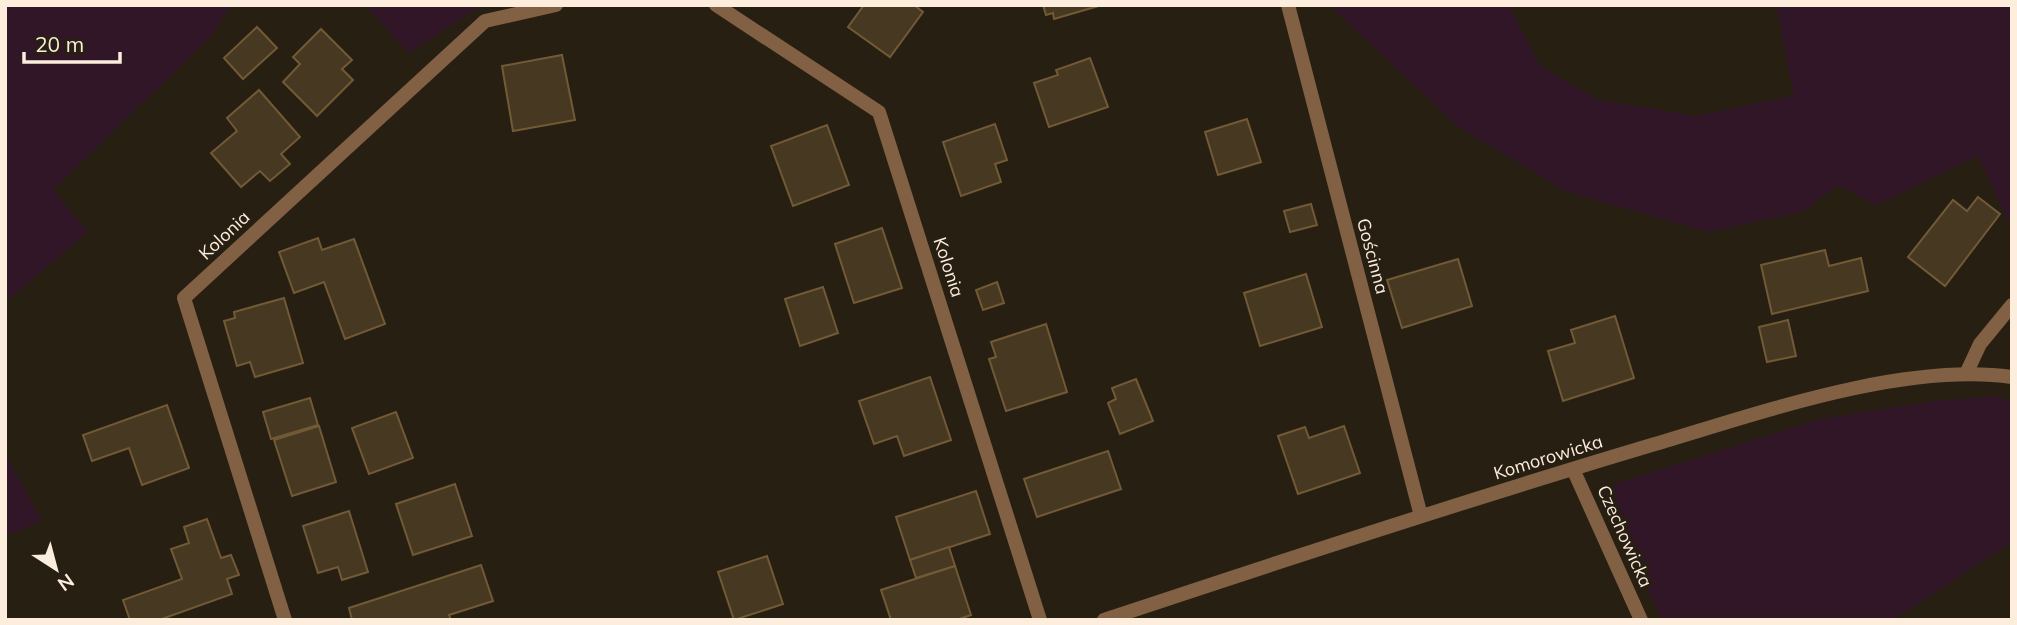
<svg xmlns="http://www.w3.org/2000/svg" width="2017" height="625" font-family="Mulish,sans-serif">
<rect width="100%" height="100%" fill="#281f13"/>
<g fill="#311627">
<path d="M5 5H231L210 37 53 190 88 232 5 302Z"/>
<path d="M364 5H482L409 53Z"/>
<path d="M1329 5H1509L1540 66 1598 100 1696 116 1794 96 1776 5H2012V228L1978 156 1876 205 1838 185 1804 211 1709 232 1567 192 1459 127Z"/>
<path d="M1995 396 2012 401V542L1893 620H1662L1601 488 1821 419 1936 401Z"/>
<path d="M5 453 42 521 5 536Z"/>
</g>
<g fill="#473821" stroke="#715a35" stroke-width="2">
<path d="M864 5H914L923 12 890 57 848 27Z"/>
<path d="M1043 5H1102L1054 19 1053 13 1046 15Z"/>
<path d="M257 27 277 48 243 79 224 58Z"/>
<path d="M321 29 352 60 342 69 353 80 317 116 283 82 300 64 293 57Z"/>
<path d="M562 55 575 120 513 131 502 66Z"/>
<path d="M1090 58 1108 107 1049 127 1034 83 1058 75 1056 70Z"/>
<path d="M259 90 300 137 281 154 290 164 270 181 260 171 241 187 211 153 237 131 227 118Z"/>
<path d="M1247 119 1261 162 1218 175 1205 132Z"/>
<path d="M995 124 1007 160 995 164 1001 182 961 196 943 142Z"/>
<path d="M827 125 849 185 793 206 771 146Z"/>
<path d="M1978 197 2000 214 1945 286 1908 257 1953 200 1967 211Z"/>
<path d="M1311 204 1317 225 1290 232 1284 211Z"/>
<path d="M882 228 902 288 854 303 835 244Z"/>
<path d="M318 238 322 250 354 239 385 324 345 339 324 282 294 293 279 252Z"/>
<path d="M1825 250 1829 266 1861 258 1868 291 1772 314 1761 265Z"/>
<path d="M1458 259 1472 306 1402 328 1387 280Z"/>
<path d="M1306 274 1322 327 1260 346 1244 293Z"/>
<path d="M997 282 1004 303 983 310 976 290Z"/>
<path d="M823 287 838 333 800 346 785 299Z"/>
<path d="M284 298 303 363 255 377 250 362 237 366 224 321 235 318 234 312Z"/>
<path d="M1615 316 1634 378 1563 401 1548 351 1575 343 1571 330Z"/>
<path d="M1788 320 1796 356 1767 362 1759 327Z"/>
<path d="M1046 324 1067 392 1006 411 989 359 996 357 991 342Z"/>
<path d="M930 377 951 440 904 456 897 436 874 444 859 401Z"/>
<path d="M1136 379 1153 421 1120 434 1108 403 1116 399 1112 388Z"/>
<path d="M310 398 318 425 271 439 263 412Z"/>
<path d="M167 405 189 468 142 485 129 448 92 461 83 435Z"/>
<path d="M396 412 413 458 369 474 352 428Z"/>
<path d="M319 426 336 482 292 496 274 440Z"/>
<path d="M1344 426 1360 473 1298 494 1278 436 1305 427 1309 438Z"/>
<path d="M1108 451 1121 489 1037 517 1024 479Z"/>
<path d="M455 484 472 536 413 555 396 504Z"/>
<path d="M976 491 990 534 910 560 896 517Z"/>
<path d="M349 511 368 572 342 580 338 567 318 573 303 526Z"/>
<path d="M207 519 221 558 231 555 239 575 227 579 232 594 159 620H130L123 600 182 579 171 549 189 543 184 527Z"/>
<path d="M949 547 955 566 916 578 910 560Z"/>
<path d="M767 556 783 604 734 620 718 572Z"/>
<path d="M481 565 493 601 449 615 451 620H352L349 608Z"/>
<path d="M955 566 971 615 956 620H891L881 590Z"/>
</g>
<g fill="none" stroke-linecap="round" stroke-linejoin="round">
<g stroke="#826043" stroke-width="14">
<path d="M716 5 879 112 1040 620"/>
<path d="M1288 5 1421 516"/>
<path d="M1966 374 1980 344 2012 305"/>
<path d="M1573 469 1641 620"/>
<path d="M285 620 184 298 485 21 556 5"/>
</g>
<path stroke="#826043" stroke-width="14" d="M1104 620C1287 559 1470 499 1655 444 1760 413 1903 362 2012 377"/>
</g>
<g text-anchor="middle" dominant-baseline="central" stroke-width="7" stroke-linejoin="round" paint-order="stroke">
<g font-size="18" fill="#fceddd" stroke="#281f13">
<text transform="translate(224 235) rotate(-43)">Kolonia</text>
<text transform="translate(1373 256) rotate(75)">Gościnna</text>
<text transform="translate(949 267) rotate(72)">Kolonia</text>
<text transform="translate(1548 457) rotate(-17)">Komorowicka</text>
<text transform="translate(1625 536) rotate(66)">Czechowicka</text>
</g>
</g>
<rect width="2017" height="625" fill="none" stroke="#fceddd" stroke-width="14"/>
<g transform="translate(56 569) rotate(144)" stroke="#281f13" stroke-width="5" paint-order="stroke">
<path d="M0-5L12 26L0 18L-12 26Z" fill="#fceddd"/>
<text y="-10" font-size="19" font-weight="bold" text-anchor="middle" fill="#fceddd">N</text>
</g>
<path d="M24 52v10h96v-10" fill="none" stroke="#fceddd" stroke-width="3.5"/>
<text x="35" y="52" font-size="21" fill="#fceddd" stroke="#281f13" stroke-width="5" paint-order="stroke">20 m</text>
</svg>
